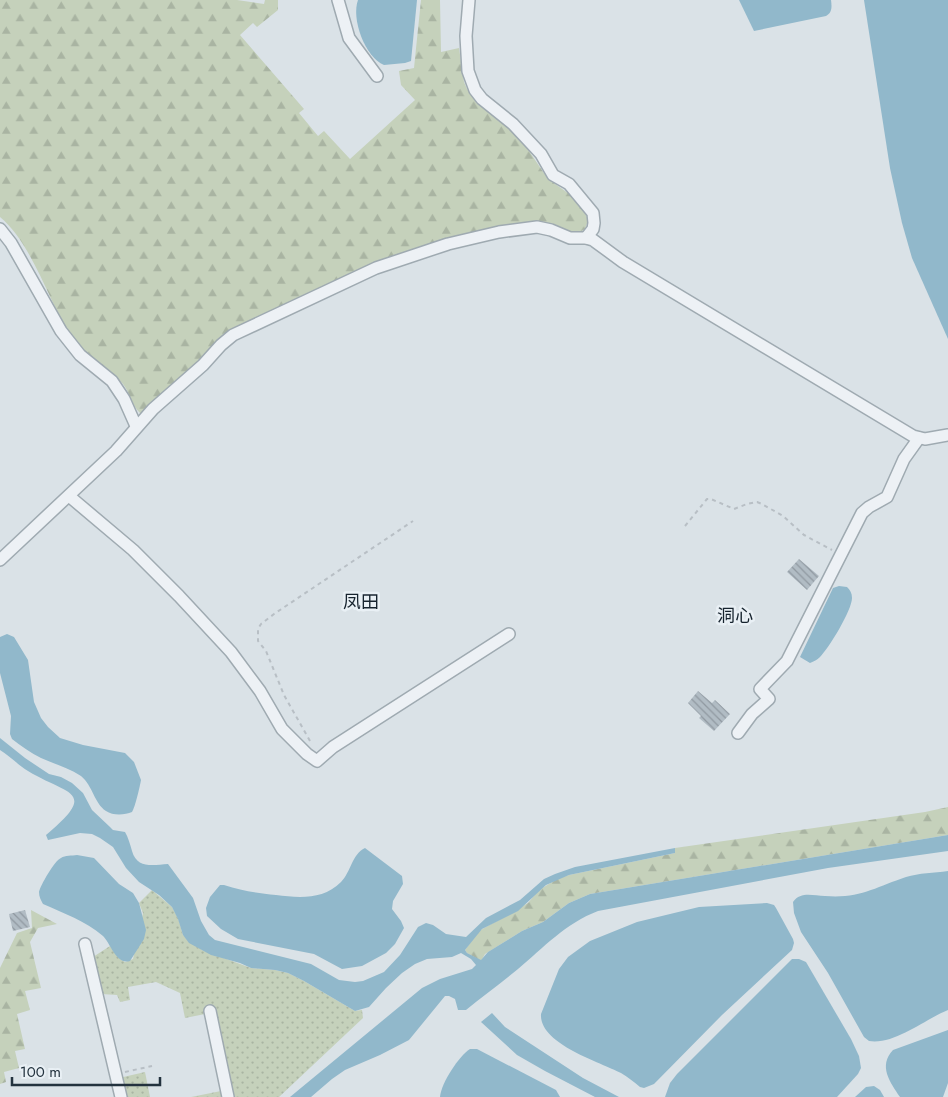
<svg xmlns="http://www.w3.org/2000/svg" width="948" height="1097" font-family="Jost,'Noto Sans SC',sans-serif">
<defs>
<pattern id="grass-dots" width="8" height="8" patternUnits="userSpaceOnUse" patternTransform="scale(1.25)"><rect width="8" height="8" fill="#c5d1bb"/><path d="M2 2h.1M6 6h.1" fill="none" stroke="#a9b4a2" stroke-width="1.8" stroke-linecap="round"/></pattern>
<pattern id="forest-firs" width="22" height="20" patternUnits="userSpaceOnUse" patternTransform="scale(1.25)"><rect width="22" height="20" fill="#c5d1bb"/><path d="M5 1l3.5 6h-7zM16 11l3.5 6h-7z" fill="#a9b4a2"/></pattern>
<pattern id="building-back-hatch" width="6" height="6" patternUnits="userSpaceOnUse" patternTransform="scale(1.25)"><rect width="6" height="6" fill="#b1bcc4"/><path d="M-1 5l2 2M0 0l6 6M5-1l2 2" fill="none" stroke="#9099a1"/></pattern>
</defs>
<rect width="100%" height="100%" fill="#dae2e7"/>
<g fill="url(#grass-dots)">
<path d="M152 890 172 907 178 918 183 935 202 950 251 968 275 970 288 973 304 981 355 1011 362 1010 363 1018 279 1097H191L221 1091 205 1014 185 1018 180 993 156 982 128 987 130 1000 120 1002 117 995 101 994 93 957 110 946 120 959 125 962 133 959 143 913 139 903Z"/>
<path d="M145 1072 150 1097H124L119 1078Z"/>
</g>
<g fill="url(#forest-firs)">
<path d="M0 0H237L264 4 265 0H278V10L257 27 253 23 240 35 304 109 299 113 318 136 324 131 350 159 415 100 401 85 399 71 414 68 421 0H440L441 52 459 48 464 82 467 89 477 102 514 129 548 179 575 198 587 217 588 221 585 229 577 234 570 235 544 225 430 246 226 336 144 413H140C132 406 130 393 123 384 108 367 86 357 72 338 49 303 32 243 0 217Z"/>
<path d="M948 807V835L590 894 569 903 543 922 522 931 485 954 481 961 467 953 465 950 479 931 528 903 539 890 557 879 569 875 675 853V848L925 812Z"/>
<path d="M31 910 57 924 38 928 30 942 41 988 25 991 30 1010 17 1014 25 1049 15 1051 19 1068 4 1072 6 1082 0 1084V968L17 933 32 928Z"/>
</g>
<g fill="#91b8cb">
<path d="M358 0H417L411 61 405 63 384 65C365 57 351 19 358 0Z"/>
<path d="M739 0H831C832 7 832 13 826 16L754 31Z"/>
<path d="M864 0H948V339L912 258 902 223 890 168Z"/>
<path d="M839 586 847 587C850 590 852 593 852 598 852 610 829 648 820 657 817 660 814 661 810 663L800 657 833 588Z"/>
<path d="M7 634 14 637 28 660 34 702 41 718 48 727 60 738 83 745 125 753 134 762 141 780C140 786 135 808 132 812 125 815 113 816 106 811 94 803 93 786 81 776 69 768 54 764 41 758 31 753 21 746 12 739L10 734 11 716 0 673V637Z"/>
<path d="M0 738 25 758 49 774 61 777 72 783 83 793 92 810 110 827 113 830 125 832C128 837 130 844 132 851 137 869 153 865 168 864L193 898 201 921 209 935 215 940 311 964 339 980 355 982 363 981 384 972 400 955 418 927 426 923 433 925 446 934 466 937 486 918 520 900 544 879 555 874 575 867 675 848V853L569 875 546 885 518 911 482 929 465 950 467 953 481 960 488 952 522 931 543 922 569 903 590 894 948 835V851L828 868 598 911C566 923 543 948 518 969 501 983 483 996 466 1010H458L455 999 449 996H445L409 1040 380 1055 345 1070 332 1079 311 1097H290L422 988 440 979 472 969 476 965 471 959 461 953 452 957 427 959 415 964 402 973 386 988 369 1007 355 1011 304 981 288 973 275 970 251 968 240 963 211 955 189 943 183 935 178 919 172 907 159 895 139 882 126 868 113 847 100 838 92 834 80 833 48 840 46 835C100 790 67 795 28 771 18 765 10 756 0 750Z"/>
<path d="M365 848 402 876 403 884 393 901 392 909 401 921 404 928 395 944 386 953 362 966 342 969 314 954 238 939 221 929 207 916 206 908 210 897 220 885H224C242 891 257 893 276 895 299 898 323 900 341 882 351 872 352 854 365 848Z"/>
<path d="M77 855 94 858 119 884 133 893 139 903 146 930 144 939 130 961C116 965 111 944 103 936 86 921 63 913 43 904 41 900 39 897 39 892 40 886 55 860 61 858 65 855 72 856 77 855Z"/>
<path d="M948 871V1010C925 1019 895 1045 869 1041L864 1037 828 973 801 932 794 913 793 902C801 891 813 896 825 896 859 899 876 887 906 877 919 873 934 873 948 871Z"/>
<path d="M767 903 774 905 776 908 793 939 794 943 792 950 722 1015 654 1084 644 1088 640 1087C634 1082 628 1077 621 1073 600 1062 539 1044 541 1014L559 969 568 957 590 941 637 922 699 907Z"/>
<path d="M792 959H799L806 962 851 1039 859 1056 861 1068 858 1074 837 1097H665L670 1083 677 1074Z"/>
<path d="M492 1013 505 1027 583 1078 619 1097H595L545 1071 517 1055 481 1022Z"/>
<path d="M948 1030V1083L943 1097H900C890 1082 878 1066 893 1050Z"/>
<path d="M470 1049H477L556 1090 560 1097H440C441 1083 459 1056 470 1049Z"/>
<path d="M874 1086 880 1090 884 1097H855L866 1087Z"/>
</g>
<g fill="url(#building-back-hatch)">
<path d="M799 559 819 576 807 590 787 572Z"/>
<path d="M698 691 712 703 715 700 730 714 714 731 699 718 701 716 688 703Z"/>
<path d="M25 910 30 927 13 931 9 914Z"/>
</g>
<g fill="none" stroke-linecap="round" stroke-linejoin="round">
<g stroke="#9faab1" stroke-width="14">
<g id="minor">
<path d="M338 0 349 38 377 76"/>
<path d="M469 0 466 36 468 71 475 90 482 99 513 124 541 154 553 175 569 184 593 213 594 223 593 229 586 238"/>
<path d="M0 229 11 243 61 331 80 355 112 381 124 399 136 426"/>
<path d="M69 496 133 550 179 596 231 652 260 691 282 729 307 754 317 761 333 747 509 634"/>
<path d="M0 560 116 451 153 409 203 365 221 345 233 335 376 268 448 244 499 232 537 227 551 230 570 238H586L593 240 623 262 913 436 925 439 948 435"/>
<path d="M738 733 752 714 769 699 760 689 787 661 862 513 869 507 887 497 904 459 919 438"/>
<path d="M85 944 121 1097"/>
<path d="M210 1011 228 1097"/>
</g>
</g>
<g stroke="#b8bfc5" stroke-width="2" stroke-dasharray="4 4" stroke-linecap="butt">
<path d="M685 526 707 499H711L734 509 747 504 757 502 762 504 783 516 804 535 832 550"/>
<path d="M310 741 284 695 266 651 258 641V629L261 624 274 614 413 521"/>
<path d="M125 1072 152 1066"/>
</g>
<use href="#minor" stroke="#edf1f5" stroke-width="11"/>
</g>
<g text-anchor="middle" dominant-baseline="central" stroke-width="5" stroke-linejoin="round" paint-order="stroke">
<g font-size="18" fill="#16232e" stroke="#e9f0f5">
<text x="361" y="602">凤田</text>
<text x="735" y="616">洞心</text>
</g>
</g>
<path d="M12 1077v8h148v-8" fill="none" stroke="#23323e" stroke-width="2.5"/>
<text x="20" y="1077" font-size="15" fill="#23323e" stroke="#e9f0f5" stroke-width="4" paint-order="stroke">100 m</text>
</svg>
